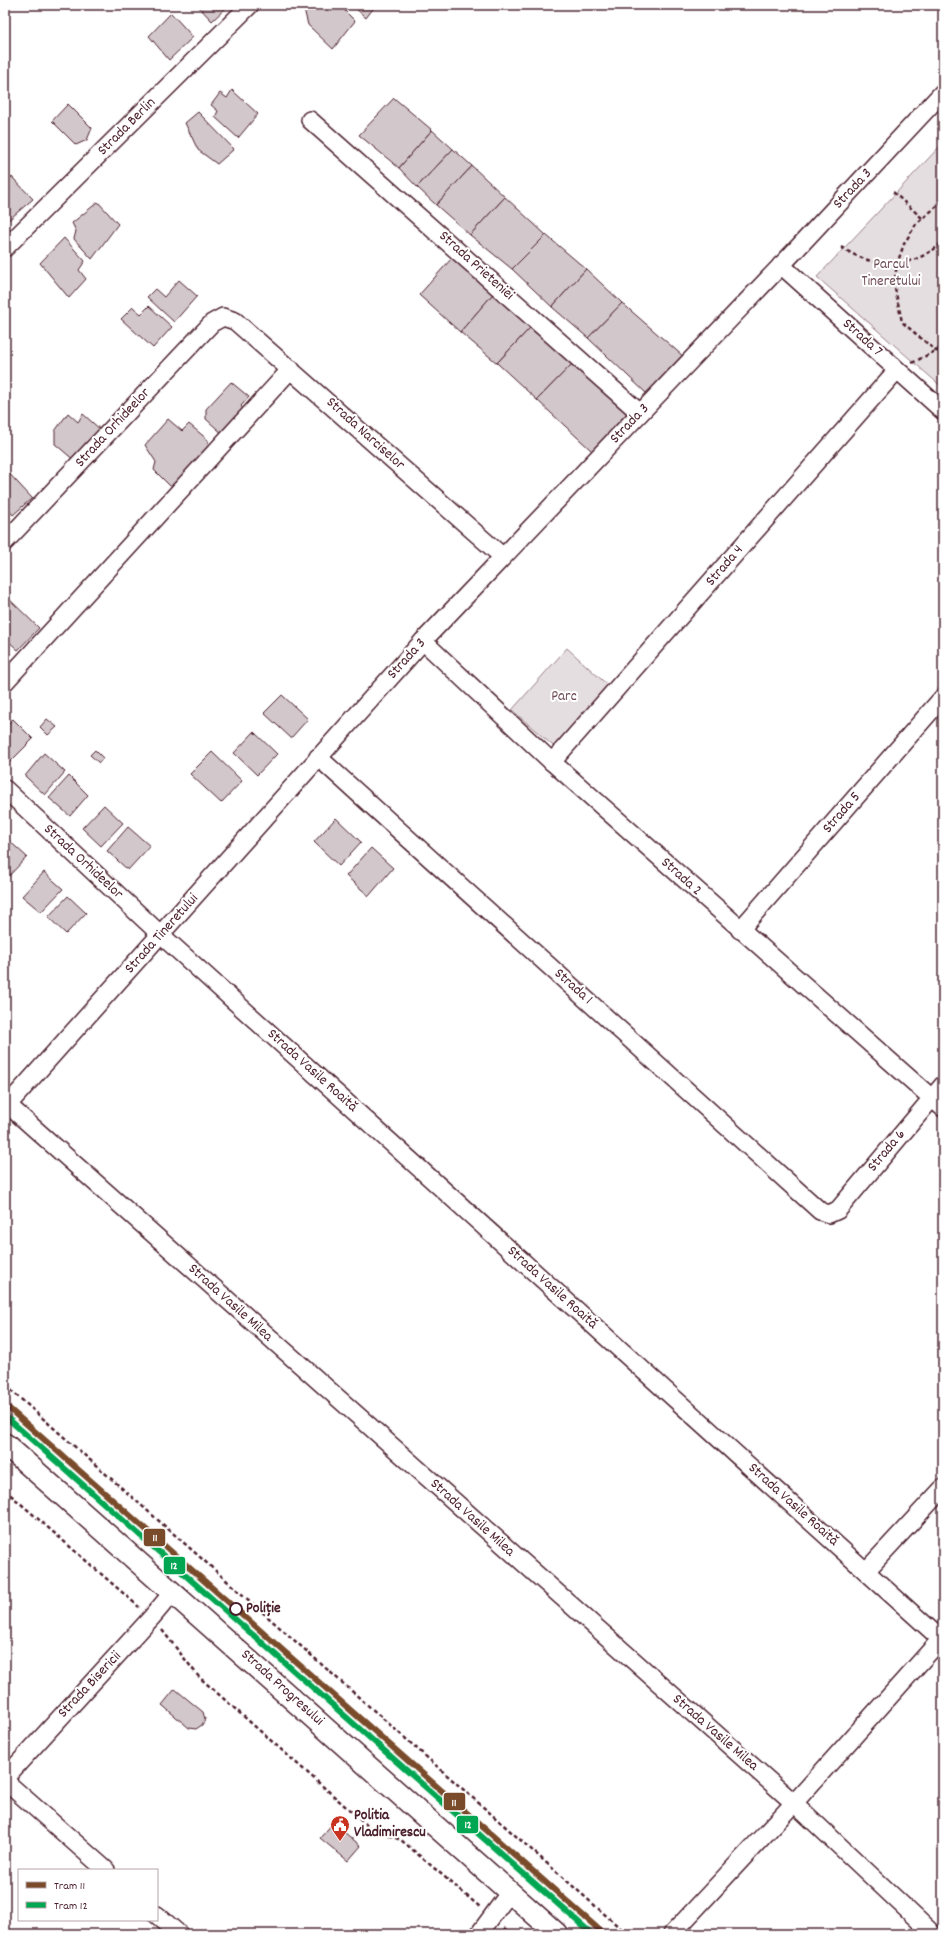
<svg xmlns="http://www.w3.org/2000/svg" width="948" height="1939" font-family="Dekko,sans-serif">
<rect width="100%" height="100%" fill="#fff"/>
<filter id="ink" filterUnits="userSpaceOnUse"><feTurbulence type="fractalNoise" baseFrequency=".025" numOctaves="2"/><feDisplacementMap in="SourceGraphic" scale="8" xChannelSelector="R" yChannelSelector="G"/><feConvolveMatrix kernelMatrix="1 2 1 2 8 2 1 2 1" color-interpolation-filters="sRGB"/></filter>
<g filter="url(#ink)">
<g fill="#e5dee0" stroke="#987e86">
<path d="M943 143V388L817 277Z"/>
<path d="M567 648 612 689 559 751 512 710Z"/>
</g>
<g fill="#d2c7cb" stroke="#4a1f2b">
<path d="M197 5H229L212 21Z"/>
<path d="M307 5H339L355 21 333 49 308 25 304 9Z"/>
<path d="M352 5H376L366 18Z"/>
<path d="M171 13 193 37 169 60 149 36Z"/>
<path d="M232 90 258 114 238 138 215 117 218 111 211 105 220 93 227 98Z"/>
<path d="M394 98 432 130 399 168 359 135Z"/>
<path d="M68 104 92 128 87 140 76 145 52 121Z"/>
<path d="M198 112 234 149 217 164 198 150 185 123Z"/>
<path d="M432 130 453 149 417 187 399 168Z"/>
<path d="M453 149 472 166 436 205 417 187Z"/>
<path d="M472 166 505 197 470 235 436 205Z"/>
<path d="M12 177 33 199 5 223V183Z"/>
<path d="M505 197 546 235 512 269 470 235Z"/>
<path d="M98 202 118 224 92 259 74 239 76 231 72 223Z"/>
<path d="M546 235 586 269 552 307 512 269Z"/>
<path d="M64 238 85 261 79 270 86 279 69 298 40 263Z"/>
<path d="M452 258 493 294 460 332 419 295Z"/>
<path d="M586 269 622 303 588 338 552 307Z"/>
<path d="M179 280 197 296 174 322 147 297 155 289 164 297Z"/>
<path d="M493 294 530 328 497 363 460 332Z"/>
<path d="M622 303 684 357 647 394 588 338Z"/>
<path d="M149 306 172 327 153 348 121 319 133 307 141 314Z"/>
<path d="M530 328 572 364 537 400 497 363Z"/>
<path d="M572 364 629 412 592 451 537 400Z"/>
<path d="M231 382 249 397 241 406 246 413 226 437 206 419V409Z"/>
<path d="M68 413 78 422 83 414 102 431 75 461 55 444V431Z"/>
<path d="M168 419 182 431 189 424 208 440 209 453 185 472 188 476 174 490 154 470 156 462 145 445Z"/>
<path d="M5 469 32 498 13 515 5 506Z"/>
<path d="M6 596 39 628 18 650 5 638V617L7 615 5 613Z"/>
<path d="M282 695 308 719 291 738 264 713Z"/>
<path d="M13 719 33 739 9 763 5 759V727Z"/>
<path d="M47 719 57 727 48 735 40 727Z"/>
<path d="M254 732 277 754 257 775 234 753Z"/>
<path d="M95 750 103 758 99 763 90 755Z"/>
<path d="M212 752 242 781 221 803 190 774Z"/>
<path d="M44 753 65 772 45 795 25 776Z"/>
<path d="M69 776 88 795 70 816 49 798Z"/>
<path d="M104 805 123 823 101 846 82 828Z"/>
<path d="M336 818 361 842 339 866 314 842Z"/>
<path d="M128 827 150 846 128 870 107 851Z"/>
<path d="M5 837 27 857 5 880Z"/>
<path d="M371 848 393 868 369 896 346 876Z"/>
<path d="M44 872 63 889 41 912 22 896Z"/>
<path d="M68 896 86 913 66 934 48 917Z"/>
<path d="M175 1689 203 1712 205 1719 202 1725 196 1729 189 1728 162 1705Z"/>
<path d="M333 1823 361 1846 348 1861 320 1838Z"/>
</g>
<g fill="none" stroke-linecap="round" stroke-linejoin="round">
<g stroke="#4a1f2b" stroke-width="20">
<g id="minor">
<path d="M310 120 640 413"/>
<path d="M5 248 250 5"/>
<path d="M781 265 943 411"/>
<path d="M5 542 212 323 223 317 235 321 503 557"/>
<path d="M423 641 552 762 943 1108"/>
<path d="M5 682 291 369"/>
<path d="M318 757 820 1211 829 1214 838 1210 943 1085"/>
<path d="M552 762 897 370"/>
<path d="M5 789 161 935 943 1641"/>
<path d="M740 930 943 697"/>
<path d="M8 1105 794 1803 933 1934"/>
<path d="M5 1108 423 641 791 255 943 92"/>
<path d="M866 1571 943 1488"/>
<path d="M5 1778 152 1617 173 1592"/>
<path d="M5 1781 106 1870"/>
<path d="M157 1915 179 1934"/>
<path d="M479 1934 510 1892"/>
<path d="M672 1934 794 1803 941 1639"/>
</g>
</g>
<g stroke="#4a1f2b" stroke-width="24">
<path id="major" d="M5 1444 557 1934"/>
</g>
<g stroke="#4a1f2b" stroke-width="2.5" stroke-dasharray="4 3" stroke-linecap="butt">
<path d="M893 192 922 218"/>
<path d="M943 201 916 224 904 244 897 264 894 284 902 322 936 351 943 352"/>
<path d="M841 247C876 270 911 270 943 242"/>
<path d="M912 363 943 347"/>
<path d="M5 1385 627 1934"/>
<path d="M5 1490 139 1607"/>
<path d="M162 1630 199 1677 370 1828 401 1840 480 1907"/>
<path d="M504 1928 511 1934"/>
</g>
<use href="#minor" stroke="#fff" stroke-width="17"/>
<use href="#major" stroke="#fff" stroke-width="21"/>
<g stroke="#fff" stroke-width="9">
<path id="tram-1" d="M5 1405 604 1934"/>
</g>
<g stroke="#fff" stroke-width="9">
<path id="tram-2" d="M5 1416 592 1934"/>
</g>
<use href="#tram-1" stroke="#7a4b2a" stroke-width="6"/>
<use href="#tram-2" stroke="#00a651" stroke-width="6"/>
</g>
</g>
<defs>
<g id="civic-pin" transform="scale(1)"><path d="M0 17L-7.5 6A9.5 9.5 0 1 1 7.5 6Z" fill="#c8321e" stroke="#fff"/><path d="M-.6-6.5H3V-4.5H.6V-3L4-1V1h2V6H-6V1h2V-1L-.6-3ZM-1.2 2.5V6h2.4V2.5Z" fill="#fff"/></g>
</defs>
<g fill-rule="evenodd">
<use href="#civic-pin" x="340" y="1825"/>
</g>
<circle fill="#fff" stroke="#4a1f2b" stroke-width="2" cx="236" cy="1609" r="6"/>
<g text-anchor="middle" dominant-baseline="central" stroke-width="4" stroke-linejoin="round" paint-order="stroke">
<g font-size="15" fill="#4a1f2b" stroke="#fff">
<text transform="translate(127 127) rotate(-45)">Strada Berlin</text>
<text transform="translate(853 189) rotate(-47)">Strada 3</text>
<text transform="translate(476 266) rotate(42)">Strada Prieteniei</text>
<text transform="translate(862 338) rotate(42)">Strada 7</text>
<text transform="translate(630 424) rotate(-46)">Strada 3</text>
<text transform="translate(113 428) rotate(-47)">Strada Orhideelor</text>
<text transform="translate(365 434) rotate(42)">Strada Narciselor</text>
<text transform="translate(725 566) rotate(-49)">Strada 4</text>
<text transform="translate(407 659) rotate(-48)">Strada 3</text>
<text transform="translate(842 813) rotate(-49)">Strada 5</text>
<text transform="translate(83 862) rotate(43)">Strada Orhideelor</text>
<text transform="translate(681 877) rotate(42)">Strada 2</text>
<text transform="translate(162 934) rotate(-48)">Strada Tineretului</text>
<text transform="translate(573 987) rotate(42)">Strada 1</text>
<text transform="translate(312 1071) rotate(42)">Strada Vasile Roaită</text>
<text transform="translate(887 1151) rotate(-50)">Strada 6</text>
<text transform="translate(552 1288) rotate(42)">Strada Vasile Roaită</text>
<text transform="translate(230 1303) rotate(42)">Strada Vasile Milea</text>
<text transform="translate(793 1505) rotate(42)">Strada Vasile Roaită</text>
<text transform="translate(472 1518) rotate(42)">Strada Vasile Milea</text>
<text transform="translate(90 1685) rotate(-47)">Strada Bisericii</text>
<text transform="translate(282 1688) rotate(42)">Strada Progresului</text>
<text transform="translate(715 1733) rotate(41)">Strada Vasile Milea</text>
</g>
<g font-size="15" fill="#714f58" stroke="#fff">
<text x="891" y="265">Parcul<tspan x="891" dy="17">Tineretului</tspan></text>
<text x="564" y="697">Parc</text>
</g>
<g font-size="15" font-weight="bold" fill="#4a1f2b" stroke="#fff" text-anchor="start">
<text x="246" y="1609">Poliție</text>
</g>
<g font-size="15" font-weight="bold" fill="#4a1f2b" stroke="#fff" text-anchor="start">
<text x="354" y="1816">Politia<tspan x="354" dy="17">Vladimirescu</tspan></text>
</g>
</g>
<g stroke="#fff" stroke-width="1.5">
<rect x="143" y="1528" width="23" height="19" rx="4" fill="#7a4b2a"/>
<rect x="163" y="1556" width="23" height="19" rx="4" fill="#00a651"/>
<rect x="443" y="1792" width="23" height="19" rx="4" fill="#7a4b2a"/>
<rect x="456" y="1815" width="23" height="19" rx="4" fill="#00a651"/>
</g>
<g font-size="11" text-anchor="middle" font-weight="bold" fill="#fff">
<text x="155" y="1541">11</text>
<text x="174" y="1569">12</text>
<text x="454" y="1806">11</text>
<text x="468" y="1828">12</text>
</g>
<rect width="948" height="1939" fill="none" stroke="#fff" stroke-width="20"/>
<rect x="10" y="10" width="928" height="1919" fill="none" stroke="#4a1f2b" stroke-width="1.5" filter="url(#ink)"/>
<rect x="18" y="1869" width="140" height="52" fill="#ffffff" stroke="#b7a5aa"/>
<rect x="26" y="1882" width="20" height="6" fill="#7a4b2a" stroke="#b7a5aa"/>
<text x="54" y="1889" font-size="12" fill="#4a1f2b">Tram 11</text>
<rect x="26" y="1902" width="20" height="6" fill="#00a651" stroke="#b7a5aa"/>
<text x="54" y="1909" font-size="12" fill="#4a1f2b">Tram 12</text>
</svg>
